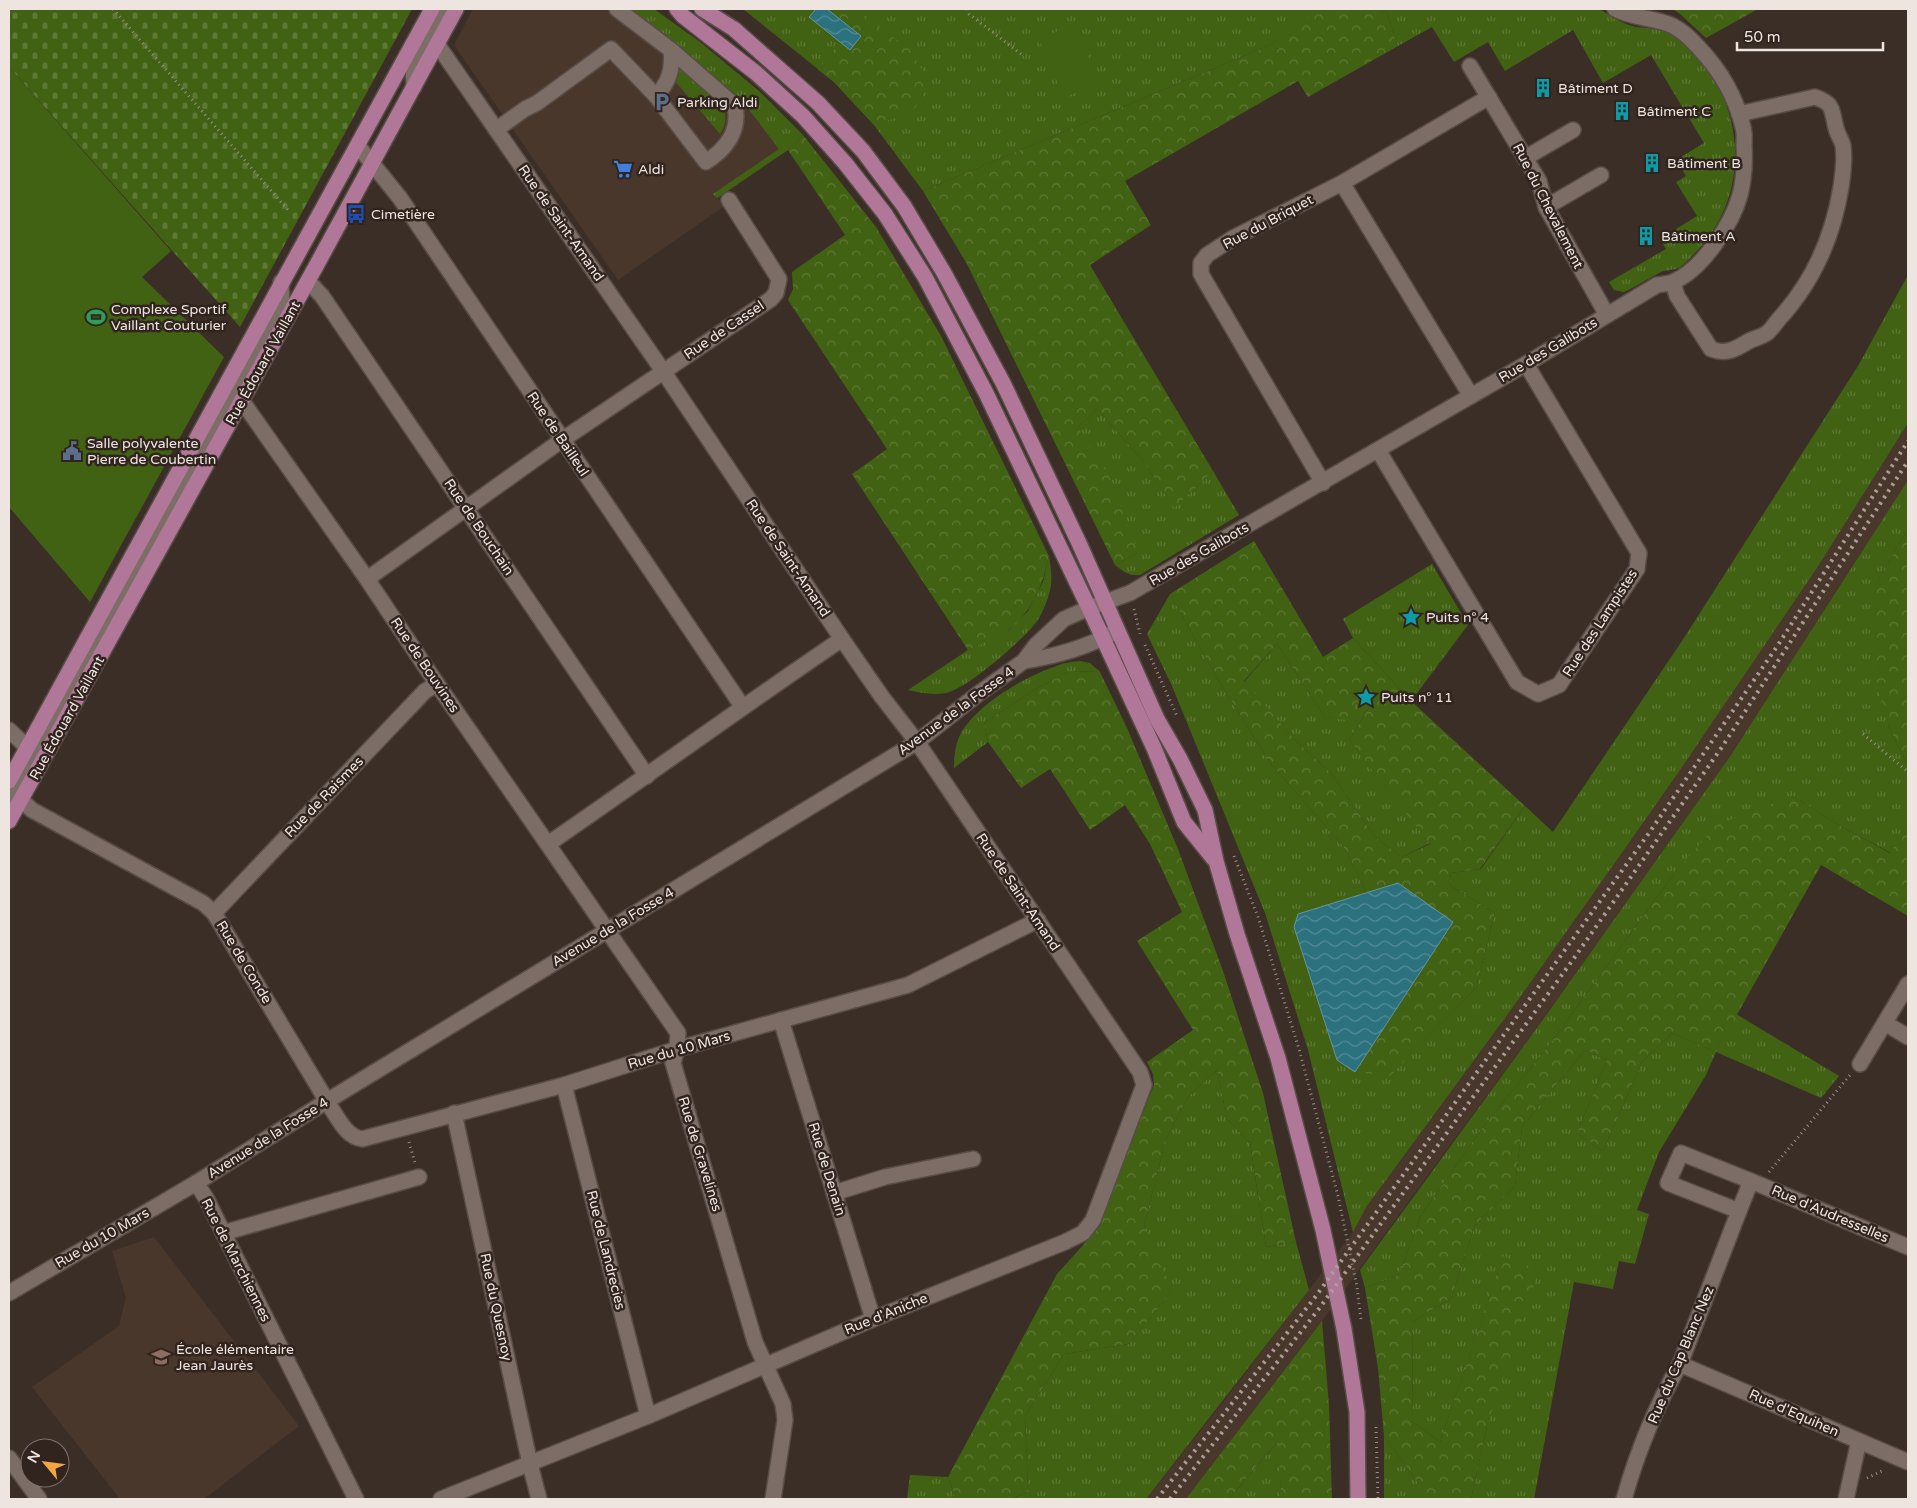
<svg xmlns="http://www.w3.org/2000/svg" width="1917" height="1508" font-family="'Varela Round',sans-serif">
<defs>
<pattern id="grass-tufts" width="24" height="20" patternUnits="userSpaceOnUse" patternTransform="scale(1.25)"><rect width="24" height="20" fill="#426213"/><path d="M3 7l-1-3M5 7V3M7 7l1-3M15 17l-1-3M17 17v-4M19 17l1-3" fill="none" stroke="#5e7835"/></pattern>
<pattern id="forest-crowns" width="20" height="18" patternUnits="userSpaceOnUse" patternTransform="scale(1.25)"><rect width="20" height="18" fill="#426213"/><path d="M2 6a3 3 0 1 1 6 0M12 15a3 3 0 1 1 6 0" fill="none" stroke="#5e7835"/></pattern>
<pattern id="cemetery-stones" width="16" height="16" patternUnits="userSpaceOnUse" patternTransform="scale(1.25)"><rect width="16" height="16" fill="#426213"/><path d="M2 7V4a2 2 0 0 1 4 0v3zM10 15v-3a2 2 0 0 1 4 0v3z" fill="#5e7835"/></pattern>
<pattern id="water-waves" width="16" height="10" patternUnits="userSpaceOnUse" patternTransform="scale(1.25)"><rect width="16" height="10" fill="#2c717e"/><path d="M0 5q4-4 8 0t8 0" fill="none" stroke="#558c96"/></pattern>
</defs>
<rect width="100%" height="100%" fill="#3b2e27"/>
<g fill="#4a372c">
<path d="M473 9H654L700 42 759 91 803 135 788 150 718 198 723 207 618 280 454 45Z"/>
<path d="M1908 423V480L1731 755 1542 1021 1417 1190 1322 1321 1189 1496 1186 1499H1146L1224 1401 1353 1232 1367 1206 1516 1003 1676 776 1817 568Z"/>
<path d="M154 1237 299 1426 204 1499H120L32 1387 119 1326 126 1298 112 1251Z"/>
</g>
<g fill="url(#grass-tufts)">
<path d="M629 9H654L700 42 759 91 803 135 788 150 717 198 713 194 779 149 747 107 655 28Z"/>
<path d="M743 9H1331L1316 13 1270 45 923 191 874 125 834 82Z"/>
<path d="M1376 9H1599C1609 14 1619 22 1629 25 1646 31 1660 24 1676 37 1744 88 1757 189 1696 252 1691 257 1683 267 1676 269 1671 270 1666 270 1661 272 1649 278 1637 286 1624 292L1614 290 1609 282 1666 249 1660 239 1697 216 1676 182 1686 176 1676 160 1704 143 1651 55 1603 83 1573 30 1505 71 1488 42 1454 62 1432 27 1398 46 1387 13Z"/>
<path d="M679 65 721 102C727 114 727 122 720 134L675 81Z"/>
<path d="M1908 275V423L1817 568 1676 776 1516 1003 1367 1206 1353 1232 1308 1050 1265 913 1172 686 1147 634 1170 594 1217 678 1271 764 1343 846 1367 893 1298 914 1337 1060 1355 1072 1419 1046 1476 988 1495 913 1449 885 1451 873 1481 869 1525 806 1553 832 1682 641 1858 366Z"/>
<path d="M1097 409 1143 461 1174 507 1213 471 1239 515 1140 575C1129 576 1124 572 1115 565L1138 553 1078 427Z"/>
<path d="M1908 480V529L1877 582 1888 725 1908 766V828L1891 853 1837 824 1793 796 1673 875 1547 1048 1483 1127 1421 1215 1399 1275 1365 1288 1360 1270 1542 1021 1731 755Z"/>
<path d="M1049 556C1051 569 1053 581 1049 594 1046 604 1041 617 1034 625 1019 643 970 686 949 692 936 696 921 693 908 690L968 650 1009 630 1028 611 1043 582Z"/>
<path d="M1432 564 1468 625 1411 701 1353 638 1343 619Z"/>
<path d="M1277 644 1325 717 1346 719 1367 687 1377 695 1349 740 1430 843 1402 857 1375 837 1331 773 1295 740 1244 682Z"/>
<path d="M1080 661 1090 663 1100 672 1070 671 1034 690 984 723 988 742 954 768C954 757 955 747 959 737 974 706 1022 678 1054 667 1062 663 1071 662 1080 661Z"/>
<path d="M1736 1014 1839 1076 1821 1098 1716 1052 1706 1075 1659 1152 1637 1210 1649 1214 1635 1264 1619 1261 1613 1289 1574 1282 1534 1499H1471L1487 1426 1503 1257 1440 1442 1413 1422 1412 1322 1451 1298 1475 1225 1515 1186 1522 1127 1585 1050 1607 1060 1577 1133 1603 1151 1642 1062 1672 1033 1716 1052Z"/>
<path d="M1217 1070 1227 1119 1250 1143 1266 1247 1296 1242 1309 1290 1146 1499H1011L1028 1492 1025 1416 1064 1354 1129 1344 1171 1292 1144 1226 1166 1139 1188 1097Z"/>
<path d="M1384 1436 1419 1484V1499H1384Z"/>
<path d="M1279 1440 1281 1499H1229Z"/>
<path d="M910 1475 948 1477 956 1499H907Z"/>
</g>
<g fill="url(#forest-crowns)" fill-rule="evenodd">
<path d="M827 9H857L911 51 930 83 912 113 874 125 834 82 817 69 841 42 850 50 861 36Z"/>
<path d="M1331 9H1376L1387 13 1398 46 1308 97 1298 81 1125 181 1151 225 1090 265 1213 471 1174 508 1143 461 1097 409 1078 427 1109 476 1138 553 1115 565 967 264 923 191 1270 45 1316 12Z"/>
<path d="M1673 9H1758L1706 38 1680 14Z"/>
<path d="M803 135 876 227 941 336 1049 556C1043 585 1033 610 1010 629 998 638 981 644 968 650L852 474 887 449 788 300 793 289 792 272 845 235 788 150Z"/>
<path d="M1908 529V766L1888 725 1872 667 1877 582Z"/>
<path d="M1254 541 1323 657 1353 638 1411 701 1525 806 1480 869 1451 873 1449 885 1495 913 1476 988 1390 1076 1355 1072 1453 922 1398 883 1367 893 1343 846 1271 764 1217 678 1170 594ZM1277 644 1325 717 1346 720 1367 687 1377 695 1349 740 1430 844 1402 857 1375 837 1331 773 1295 740 1244 681Z"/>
<path d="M1070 671 1100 672 1127 728 1178 849 1223 971 1263 1093 1296 1242 1266 1247 1250 1143 1227 1119 1217 1070 1188 1097 1166 1139 1144 1226 1172 1291 1129 1344 1064 1354 1025 1416 1028 1492 1011 1499H956L948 1477 1057 1274 1085 1243 1100 1220 1154 1085 1153 1074 1147 1062 1193 1030 1137 941 1182 912 1150 844 1125 805 1090 830 1050 769 1021 788 988 742 984 723 1034 690Z"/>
<path d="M1793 796 1837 824 1890 853 1908 828V916L1821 865 1716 1052 1672 1033 1642 1062 1603 1151 1577 1133 1607 1060 1585 1050 1522 1127 1515 1186 1475 1225 1451 1298 1412 1322 1413 1422 1440 1442 1503 1256 1539 1270 1487 1426 1471 1499H1419V1484L1384 1436 1378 1368 1365 1288 1399 1275 1421 1215 1483 1127 1547 1048 1673 875 1716 825Z"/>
<path d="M1322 1321 1329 1405 1332 1499H1281L1278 1441 1229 1499H1186Z"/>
</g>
<path fill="url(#cemetery-stones)" d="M9 9H412L240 327 9 67Z"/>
<g fill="#426213">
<path d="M1075 24 1100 82 1064 98 1039 39Z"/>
<path d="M9 67 171 251 142 277 224 357 90 602 9 507Z"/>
</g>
<g fill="url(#water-waves)" stroke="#66949c">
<path d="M816 9H827L861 36 850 50 809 17Z"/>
<path d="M1398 883 1453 922 1355 1072 1337 1060 1294 927 1298 914Z"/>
</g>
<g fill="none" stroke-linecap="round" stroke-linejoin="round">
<g stroke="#574c46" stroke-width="18">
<g id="minor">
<path d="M437 44 663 371 842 639 882 697 917 742 1140 1072 1144 1085 1093 1220 1083 1233 1065 1242 873 1319 648 1416 441 1499"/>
<path d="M1470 66 1539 181 1546 207 1607 315"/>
<path d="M414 87 413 66 444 9"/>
<path d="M656 96C669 82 673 70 671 50"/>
<path d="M497 129 525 109 537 103 611 49 656 96 706 162C726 149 740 132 735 106L671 50 617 9"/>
<path d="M358 146 400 198 742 706"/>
<path d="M1525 158 1573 130"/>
<path d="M1342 183 1471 396"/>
<path d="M1546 207 1601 175"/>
<path d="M308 281 322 296 647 776"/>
<path d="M1673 283 1677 296 1711 349C1726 355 1736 349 1749 341 1755 338 1762 337 1767 333 1771 330 1775 324 1779 319 1813 282 1833 237 1841 187 1843 174 1845 159 1843 146 1842 140 1837 134 1836 128 1831 110 1835 104 1815 97L1739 114"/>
<path d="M242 401 367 579 437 684 678 1033 677 1049 673 1063 755 1342 783 1404 785 1420 773 1499"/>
<path d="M1378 450 1517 682 1538 694 1559 685 1637 569 1639 553 1526 364"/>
<path d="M1323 483 1201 274V263L1207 255 1233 238 1342 183 1489 97"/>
<path d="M367 579 562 440 771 299 776 293 779 279 729 200"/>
<path d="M1024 661C1057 656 1086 648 1114 632"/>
<path d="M9 730 27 747"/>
<path d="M21 800 32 810 203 903 214 913 331 1108C340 1121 346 1136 362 1139L564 1085 677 1049 908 985 1038 920"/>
<path d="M9 802 282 304 281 282"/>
<path d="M548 844C647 776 743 706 842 639"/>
<path d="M214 913 425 691 437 684"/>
<path d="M781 1020 873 1319"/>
<path d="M1885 1023 1908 1037"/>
<path d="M1860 1064 1908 984"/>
<path d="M564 1085 648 1416"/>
<path d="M454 1113 530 1464 539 1499"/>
<path d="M1751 1181 1908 1247"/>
<path d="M196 1183 206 1198 356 1499"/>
<path d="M834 1193 885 1177 973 1159"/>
<path d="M223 1233 419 1177"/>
<path d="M9 1293 196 1183 327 1101 917 742 978 694 1024 661 1036 645 1064 619 1089 608 1130 593 1526 364 1657 285C1663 284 1670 284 1675 281 1703 268 1732 224 1740 195 1744 179 1745 162 1744 146 1744 140 1745 133 1743 127 1736 98 1720 70 1699 48 1692 40 1683 31 1673 26 1655 17 1633 19 1615 9"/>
<path d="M1680 1364 1908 1462"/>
<path d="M9 1458 39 1499"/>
<path d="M1624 1499C1637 1453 1656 1406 1680 1364L1739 1211 1668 1183 1681 1153 1751 1181 1739 1211"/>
<path d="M1846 1499 1859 1441"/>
</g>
</g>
<g stroke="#574c46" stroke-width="18">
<g id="major">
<path d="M677 9 683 16 756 73 803 116 845 163 885 214 925 277 986 393 1089 608 1154 748 1184 822 1213 858"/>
<path d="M702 9 734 29 818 103 863 151 904 206 944 273 1003 383 1079 543 1157 719 1180 759 1205 810 1216 861 1237 934 1278 1058 1323 1230 1344 1329 1357 1412 1358 1499"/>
<path d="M9 781 432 9"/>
<path d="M9 821 315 268 456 9"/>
</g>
</g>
<g stroke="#9a8f8a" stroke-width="3" stroke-dasharray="1 4" stroke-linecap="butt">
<path d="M113 9 288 210"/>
<path d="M967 9 969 14 1021 54"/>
<path d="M1134 609 1140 634"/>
<path d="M1145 645 1177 716"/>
<path d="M1863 734 1908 772"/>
<path d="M1234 856 1258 917 1299 1049 1338 1196 1357 1287 1361 1320"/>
<path d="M409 1142 415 1163"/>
<path d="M1769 1172 1850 1075"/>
<path d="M1376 1427 1378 1499"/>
<path d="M1867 1478 1884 1470"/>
</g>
<use href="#minor" stroke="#7c6d66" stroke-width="15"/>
<use href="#major" stroke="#b17798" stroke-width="15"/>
<g stroke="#a99f9a" stroke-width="4" stroke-dasharray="2.5 5" stroke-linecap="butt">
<path d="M1157 1499 1316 1296 1649 833 1778 645 1908 441"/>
<path d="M1170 1499 1318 1310 1572 961 1722 747 1908 461"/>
</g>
</g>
<defs>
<g id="building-bare" transform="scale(1.5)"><path d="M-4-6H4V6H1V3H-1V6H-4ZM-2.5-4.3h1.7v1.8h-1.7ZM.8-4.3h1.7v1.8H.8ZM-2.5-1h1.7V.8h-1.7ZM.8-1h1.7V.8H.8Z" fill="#0f9aa8" stroke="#31241e" stroke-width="2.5" paint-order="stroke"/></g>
<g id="parking-bare" transform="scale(1.5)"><path d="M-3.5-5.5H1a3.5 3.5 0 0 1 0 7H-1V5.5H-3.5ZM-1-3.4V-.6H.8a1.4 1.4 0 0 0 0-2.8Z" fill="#5c6f8a" stroke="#31241e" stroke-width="2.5" paint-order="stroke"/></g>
<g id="supermarket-bare" transform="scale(1.5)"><path d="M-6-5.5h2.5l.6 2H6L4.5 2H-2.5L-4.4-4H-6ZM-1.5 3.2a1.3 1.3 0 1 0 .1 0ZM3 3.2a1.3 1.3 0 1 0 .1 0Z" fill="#3f7fe0" stroke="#31241e" stroke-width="2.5" paint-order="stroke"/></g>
<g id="bus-bare" transform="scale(1.5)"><path d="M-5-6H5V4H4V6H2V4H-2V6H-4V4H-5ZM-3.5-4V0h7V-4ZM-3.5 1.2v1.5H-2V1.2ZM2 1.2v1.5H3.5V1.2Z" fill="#1a4fb4" stroke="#31241e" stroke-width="2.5" paint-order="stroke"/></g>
<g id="stadium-bare" transform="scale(1.5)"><path d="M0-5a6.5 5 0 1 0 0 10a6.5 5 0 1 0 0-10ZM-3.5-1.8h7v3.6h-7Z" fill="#2e9e5b" stroke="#31241e" stroke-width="2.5" paint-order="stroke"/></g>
<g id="civic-bare" transform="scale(1.5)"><path d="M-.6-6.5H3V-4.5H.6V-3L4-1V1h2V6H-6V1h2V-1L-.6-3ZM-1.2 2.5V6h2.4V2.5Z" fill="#5c6f8a" stroke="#31241e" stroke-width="2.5" paint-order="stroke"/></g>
<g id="sight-bare" transform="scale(1.5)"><path d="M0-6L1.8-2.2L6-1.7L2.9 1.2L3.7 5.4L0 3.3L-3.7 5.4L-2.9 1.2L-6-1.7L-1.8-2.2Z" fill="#0f9aa8" stroke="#31241e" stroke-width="2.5" paint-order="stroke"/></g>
<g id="school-bare" transform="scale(1.5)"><path d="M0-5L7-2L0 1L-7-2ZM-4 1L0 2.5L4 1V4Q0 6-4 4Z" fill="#8d6e63" stroke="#31241e" stroke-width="2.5" paint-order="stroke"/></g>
</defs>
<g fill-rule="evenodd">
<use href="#building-bare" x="1543" y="88"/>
<use href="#parking-bare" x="662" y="102"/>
<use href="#building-bare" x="1622" y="111"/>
<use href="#building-bare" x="1652" y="163"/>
<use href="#supermarket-bare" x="623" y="169"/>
<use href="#bus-bare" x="356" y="214"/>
<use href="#building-bare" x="1646" y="236"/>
<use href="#stadium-bare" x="96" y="317"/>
<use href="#civic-bare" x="72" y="451"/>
<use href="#sight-bare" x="1411" y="617"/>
<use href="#sight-bare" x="1366" y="697"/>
<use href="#school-bare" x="161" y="1357"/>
</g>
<g text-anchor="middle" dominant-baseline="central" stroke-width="5" stroke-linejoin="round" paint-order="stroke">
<g font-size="14" fill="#eee5e1" stroke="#31241e" text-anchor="start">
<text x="1558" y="88">Bâtiment D</text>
<text x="677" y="102">Parking Aldi</text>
<text x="1637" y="111">Bâtiment C</text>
<text x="1667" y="163">Bâtiment B</text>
<text x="638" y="169">Aldi</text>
<text x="371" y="214">Cimetière</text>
<text x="1661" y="236">Bâtiment A</text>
<text x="111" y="309">Complexe Sportif<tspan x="111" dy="16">Vaillant Couturier</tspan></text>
<text x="87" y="443">Salle polyvalente<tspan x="87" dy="16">Pierre de Coubertin</tspan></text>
<text x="1426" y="617">Puits n° 4</text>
<text x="1381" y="697">Puits n° 11</text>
<text x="176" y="1349">École élémentaire<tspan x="176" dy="16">Jean Jaurès</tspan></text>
</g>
<g font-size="14" fill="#eee5e1" stroke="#31241e">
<text transform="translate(1548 206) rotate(63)">Rue du Chevalement</text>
<text transform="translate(1268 222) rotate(-28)">Rue du Briquet</text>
<text transform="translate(561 223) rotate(55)">Rue de Saint-Amand</text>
<text transform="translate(724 330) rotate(-34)">Rue de Cassel</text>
<text transform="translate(1548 350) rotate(-31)">Rue des Galibots</text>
<text transform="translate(263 363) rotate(-61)">Rue Édouard Vaillant</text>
<text transform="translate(558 434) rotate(56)">Rue de Bailleul</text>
<text transform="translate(479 527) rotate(56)">Rue de Bouchain</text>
<text transform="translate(1199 554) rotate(-30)">Rue des Galibots</text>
<text transform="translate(788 558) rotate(56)">Rue de Saint-Amand</text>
<text transform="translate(1600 623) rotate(-57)">Rue des Lampistes</text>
<text transform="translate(425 665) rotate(56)">Rue de Bouvines</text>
<text transform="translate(956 711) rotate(-36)">Avenue de la Fosse 4</text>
<text transform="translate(67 718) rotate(-61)">Rue Édouard Vaillant</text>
<text transform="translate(324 797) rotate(-46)">Rue de Raismes</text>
<text transform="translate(1018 892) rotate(56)">Rue de Saint-Amand</text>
<text transform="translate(613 927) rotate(-31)">Avenue de la Fosse 4</text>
<text transform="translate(244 962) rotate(59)">Rue de Conde</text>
<text transform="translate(679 1050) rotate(-16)">Rue du 10 Mars</text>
<text transform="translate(268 1138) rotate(-32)">Avenue de la Fosse 4</text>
<text transform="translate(700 1154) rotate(73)">Rue de Gravelines</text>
<text transform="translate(827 1169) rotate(73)">Rue de Denain</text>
<text transform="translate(1830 1214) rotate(23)">Rue d'Audresselles</text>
<text transform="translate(102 1238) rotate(-30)">Rue du 10 Mars</text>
<text transform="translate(606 1250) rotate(76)">Rue de Landrecies</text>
<text transform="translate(236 1260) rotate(63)">Rue de Marchiennes</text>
<text transform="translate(496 1307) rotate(78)">Rue du Quesnoy</text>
<text transform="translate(886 1314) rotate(-22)">Rue d'Aniche</text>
<text transform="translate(1681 1355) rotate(-67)">Rue du Cap Blanc Nez</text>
<text transform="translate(1794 1413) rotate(24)">Rue d'Equihen</text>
</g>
</g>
<rect width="1917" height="1508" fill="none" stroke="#eee5e1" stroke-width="20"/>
<g transform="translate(45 1463) rotate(299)"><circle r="24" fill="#31241e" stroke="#7d716c"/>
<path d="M0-4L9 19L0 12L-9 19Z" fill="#f2a541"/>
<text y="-8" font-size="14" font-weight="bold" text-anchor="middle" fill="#eee5e1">N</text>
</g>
<path d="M1737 42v8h146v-8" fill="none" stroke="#eee5e1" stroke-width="2.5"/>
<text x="1744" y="42" font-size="15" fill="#eee5e1" stroke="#31241e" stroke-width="4" paint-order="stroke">50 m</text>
</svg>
